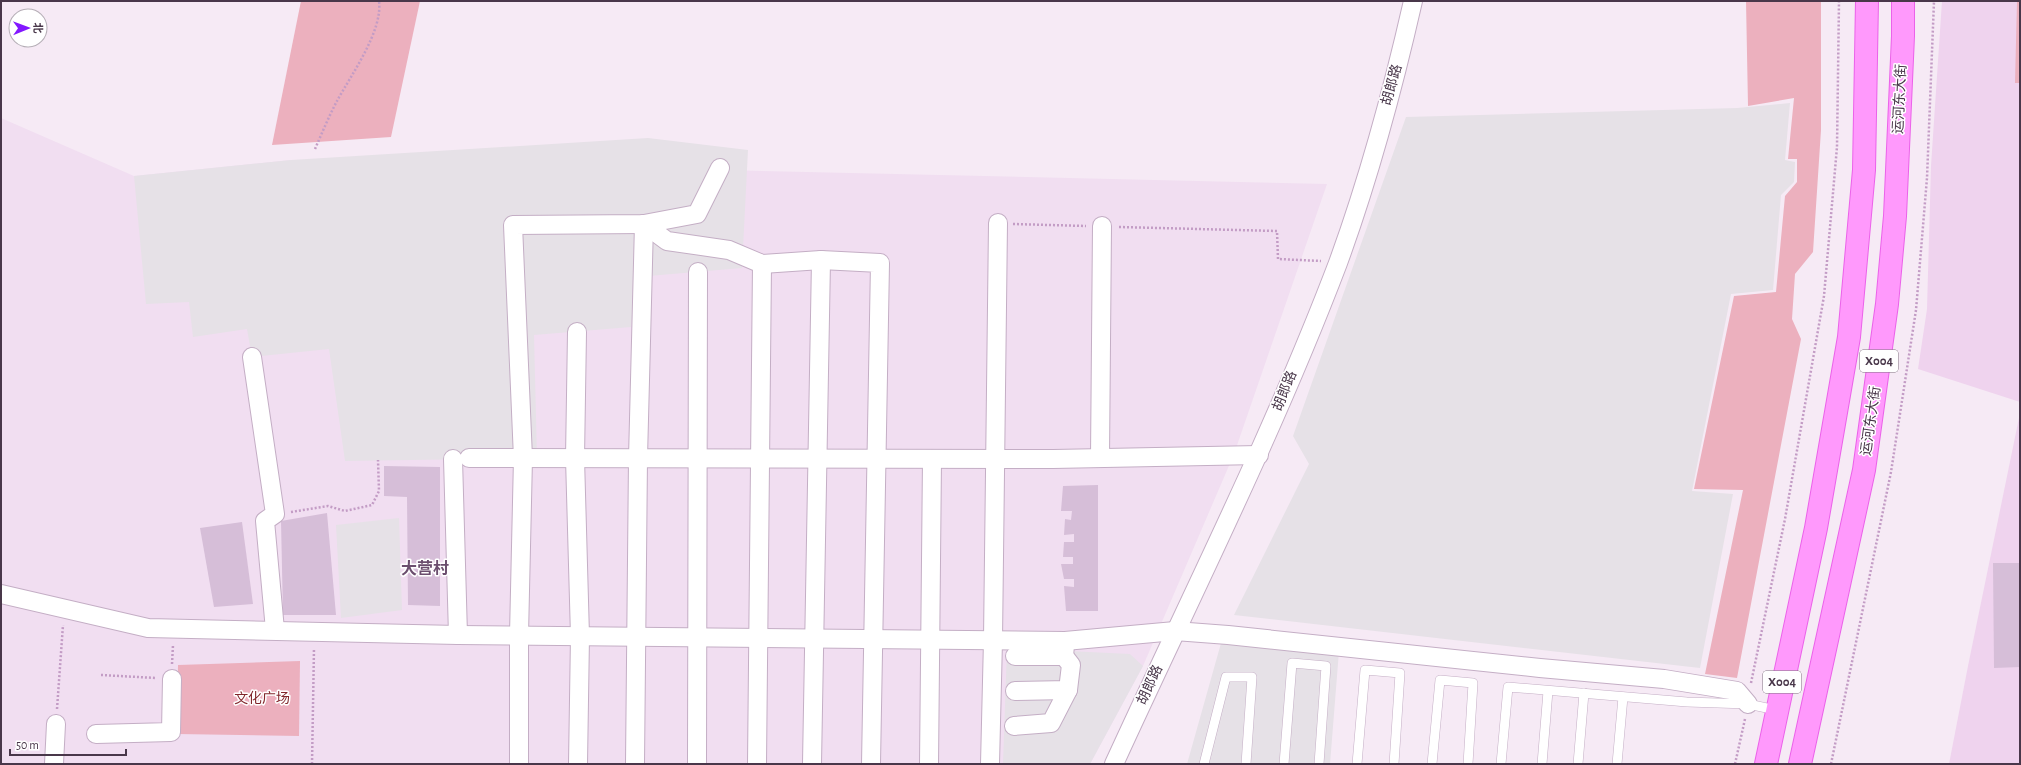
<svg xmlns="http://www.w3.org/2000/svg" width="2021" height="765" font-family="'Alegreya Sans','Noto Sans SC',sans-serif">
<rect width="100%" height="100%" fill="#f6eaf5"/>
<path fill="#f1def1" d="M1 118 134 176 291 160 1327 184 1234 454 1143 666 1090 764H1Z"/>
<g fill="#efd3ee">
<path d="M1942 1H2020V402L1918 369 1927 309 1931 166Z"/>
<path d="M2020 413V764H1949L1968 666Z"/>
</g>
<g fill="#ecb0be">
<path d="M301 1H420L391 137 272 145Z"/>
<path d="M1746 1H1821V130L1813 252 1795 274 1792 319 1801 339 1737 678 1705 674 1743 490 1694 489 1734 296 1776 292 1785 196 1797 182V159H1788L1794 98 1748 106Z"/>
<path d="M2017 1H2020V83H2015Z"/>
<path d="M300 661 299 736 177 734 178 665Z"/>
</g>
<g fill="#e6e1e7">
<path d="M1790 103 1785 160 1795 162 1794 182 1781 195 1773 290 1731 294 1692 491 1733 494 1700 668 1234 615 1309 464 1293 436 1406 117 1737 108Z"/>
<path d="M648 138 748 150 742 268 637 277 631 327 534 335 537 458 345 461 329 349 252 357 247 329 193 337 189 302 146 304 134 176 291 160Z"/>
<path d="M399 518 402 610 341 618 336 525Z"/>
<path d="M1223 636 1339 651 1330 764H1187Z"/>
<path d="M1007 648 1130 654 1143 666 1090 764H1003Z"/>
</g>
<g fill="#d6bed8">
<path d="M384 466 440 467V606L408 605 407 497 384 496Z"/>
<path d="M1098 485V611H1066L1064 586 1074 587V579H1064L1061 564H1073V557H1063L1064 542H1074V534L1064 535 1065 519 1071 520 1072 511H1061L1063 486Z"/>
<path d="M327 513 336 615H283L281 521Z"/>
<path d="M242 522 253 604 214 607 200 528Z"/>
<path d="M1993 563H2020V667L1994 668Z"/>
</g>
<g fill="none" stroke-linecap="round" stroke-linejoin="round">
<g stroke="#c4aec5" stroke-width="10">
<g id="lane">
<path d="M1204 764 1226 677H1252L1246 764"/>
<path d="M1284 764 1292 663 1326 666 1319 764"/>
<path d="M1357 764 1365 670 1400 673 1394 764"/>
<path d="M1432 764 1440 680 1473 683 1468 764"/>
<path d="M1501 764 1508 687 1687 702 1748 704 1776 710"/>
<path d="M1542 764 1548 691"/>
<path d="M1578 764 1584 693"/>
<path d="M1617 764 1623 697"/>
</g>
</g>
<g stroke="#c4aec5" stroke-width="20">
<g id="street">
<path d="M644 224 667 241 729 250 762 264 821 260 880 263 871 764"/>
<path d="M577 332 575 458 580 636 578 764"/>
<path d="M252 357 275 514 265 521 275 630"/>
<path d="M469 458 1053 459 1259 455"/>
<path d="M1100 458 1102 226"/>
<path d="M453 459 458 635"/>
<path d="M1 594 148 628 458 635 1065 641 1175 631 1228 635 1540 668 1664 679 1737 691 1748 704"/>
<path d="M1015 656H1064L1065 645"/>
<path d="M1015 691 1068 690 1071 665 1064 656"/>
<path d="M1014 726 1051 723 1068 690"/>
<path d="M96 734 171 732 172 679"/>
<path d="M54 764 56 724"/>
<path d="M519 764V635L523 458 513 225 644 224 697 214 720 168"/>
<path d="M635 764 638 458 644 224"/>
<path d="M697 764 698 272"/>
<path d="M757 764 762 264"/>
<path d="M812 764 821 260"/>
<path d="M929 764 932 459"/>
<path d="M990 764 993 640 998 223"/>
<path d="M1114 764C1190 598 1273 434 1338 263 1369 178 1393 89 1413 1"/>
</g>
</g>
<g stroke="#eb62e9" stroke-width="24">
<g id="primary">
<path d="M1766 764 1816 528 1849 337 1864 170 1867 1"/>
<path d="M1800 764 1864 470 1887 304 1895 216 1903 36V1"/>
</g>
</g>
<g stroke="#c39cc5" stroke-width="2.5" stroke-dasharray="2 2" stroke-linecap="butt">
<path d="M315 149C322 133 329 116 337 101 351 75 383 31 379 1"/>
<path d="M1013 224 1086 226"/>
<path d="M1119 227 1277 231 1278 259 1321 261"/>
<path d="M291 512 328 506 345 511 372 505 379 491 378 460"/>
<path d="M172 664 173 645"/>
<path d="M101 675 156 678"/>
<path d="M1751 683 1785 519 1824 296 1837 147 1839 1"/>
<path d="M57 709 63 625"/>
<path d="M312 764 314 648"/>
<path d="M1735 764 1745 719"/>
<path d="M1831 764 1891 472 1916 310 1927 178 1934 1"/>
</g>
<use href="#lane" stroke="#fff" stroke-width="9"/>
<use href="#street" stroke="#fff" stroke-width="18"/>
<use href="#primary" stroke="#ff99fc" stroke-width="22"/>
</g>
<g text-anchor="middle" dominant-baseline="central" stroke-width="3" stroke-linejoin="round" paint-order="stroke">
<g fill="#fff" stroke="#807380" stroke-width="1">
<rect x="1860" y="350" width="38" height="22" rx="3"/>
<rect x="1763" y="671" width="38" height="22" rx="3"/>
</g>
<g font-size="13" font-weight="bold" fill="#49374a">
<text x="1879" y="361">X004</text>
<text x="1782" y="682">X004</text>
</g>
<g font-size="14" fill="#49374a" stroke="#fff">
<text transform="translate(1392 85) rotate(-74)">胡郎路</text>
<text transform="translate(1900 99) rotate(-87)">运河东大街</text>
<text transform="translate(1285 391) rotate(-68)">胡郎路</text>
<text transform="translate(1871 421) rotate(-82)">运河东大街</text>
<text transform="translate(1150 685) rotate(-65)">胡郎路</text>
</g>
<g font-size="14" fill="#81262b" stroke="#fff">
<text x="262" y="699">文化广场</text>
</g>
<g font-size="16" font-weight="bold" fill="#6b4e6e" stroke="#fff">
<text x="425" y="569">大营村</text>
</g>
</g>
<rect width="2021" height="765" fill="none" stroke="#49374a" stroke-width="4"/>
<g transform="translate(28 28) rotate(89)"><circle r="19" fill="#ffffff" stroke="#b6afb7"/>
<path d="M0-3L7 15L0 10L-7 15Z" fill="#8317ff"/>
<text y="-6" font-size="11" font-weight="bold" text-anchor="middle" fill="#49374a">北</text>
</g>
<path d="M10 749v6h116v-6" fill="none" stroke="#49374a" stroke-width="2"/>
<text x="16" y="749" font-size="12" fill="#49374a" stroke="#ffffff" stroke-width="3" paint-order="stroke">50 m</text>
</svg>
